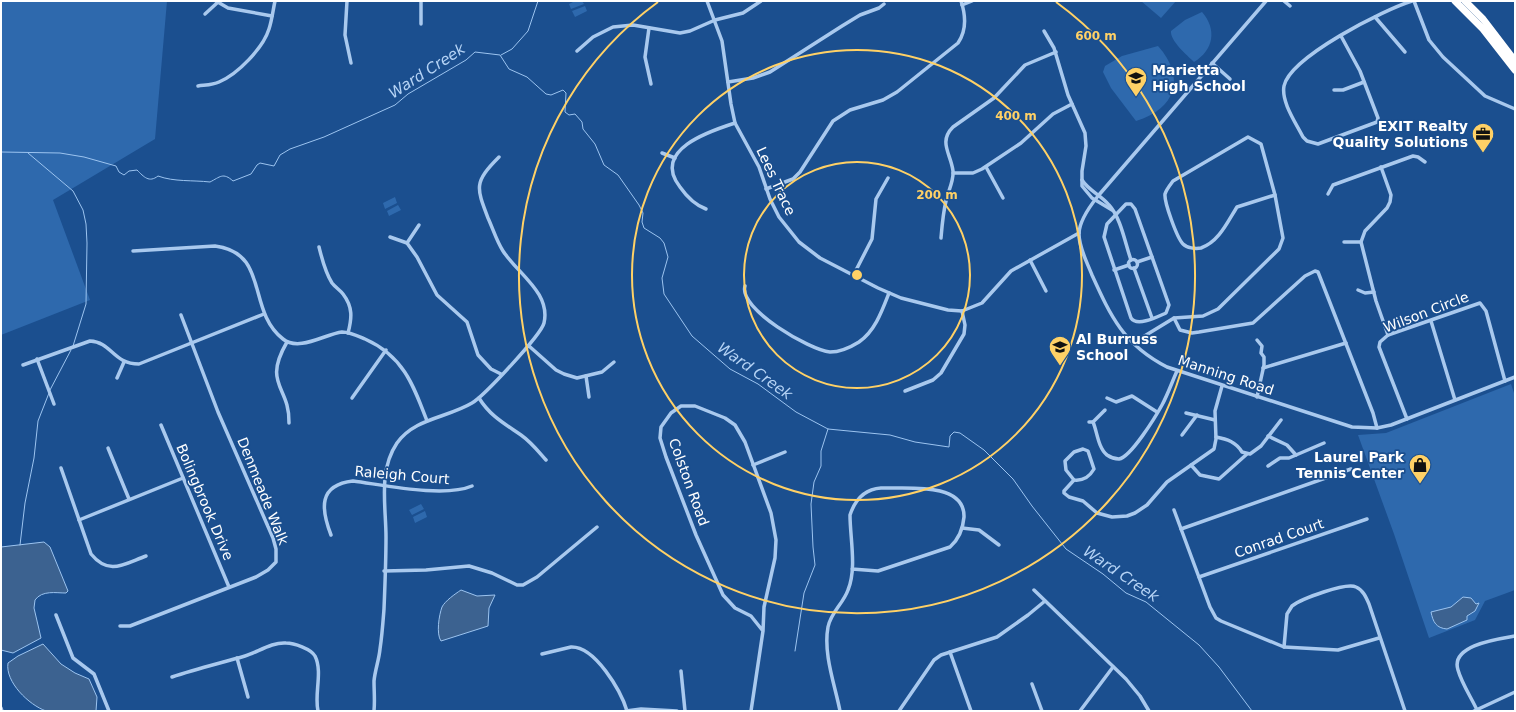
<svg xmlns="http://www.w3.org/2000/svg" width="1516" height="712" font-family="'DejaVu Sans',sans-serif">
<rect width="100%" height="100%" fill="#1b4f8f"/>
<g fill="#2e69ad">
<path d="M1 1H167L155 139 53 200 90 300 1 335Z"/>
<path d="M575 1H582L584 4 571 9 569 4Z"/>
<path d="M1141 1H1176L1161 18Z"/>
<path d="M585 6 587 11 575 17 572 11Z"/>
<path d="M1202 12C1217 29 1214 50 1194 62 1187 55 1170 41 1171 31L1185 20Z"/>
<path d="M1158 46C1186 77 1176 109 1136 121L1111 88 1103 72 1105 66 1122 56Z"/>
<path d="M395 197 397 203 385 209 383 203Z"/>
<path d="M398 205 401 210 389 216 387 211Z"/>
<path d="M1511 384 1515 396V590L1485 601 1475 620 1429 638 1394 534 1358 435 1386 433Z"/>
<path d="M421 504 424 509 412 515 409 510Z"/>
<path d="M425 511 427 517 415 523 413 517Z"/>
</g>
<g fill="#3c6290" stroke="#9cc4f0">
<path d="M44 542 50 547 68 591 66 593C56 593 42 590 35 600L34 608 41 638 13 653 1 650V547Z"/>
<path d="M461 590 477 596 495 595 489 608 488 626 441 641C436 634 439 615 442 607 445 601 455 594 461 590Z"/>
<path d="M1463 597 1471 598 1476 604 1479 603 1475 611 1467 616V620L1447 629C1436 628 1433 622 1431 612L1451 607Z"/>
<path d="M43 644 61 664 75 673 89 679 97 697 96 711C85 711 56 712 46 711 29 705 5 682 8 663L18 656Z"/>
</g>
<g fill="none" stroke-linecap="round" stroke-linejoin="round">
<g stroke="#9cc4f0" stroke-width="1">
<path d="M501 55 512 49 528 31 538 1"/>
<path d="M1 152 60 153 84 157 116 166 119 172 124 175 129 171 137 170C144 177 149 183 158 176 174 182 193 180 210 182 220 177 223 172 233 181L251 174 257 165 260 163 274 166 280 155 290 149 324 137 395 105 408 94 466 60 475 52 500 55 509 69 527 77 546 94 551 95 563 90 566 93 565 112 569 115 575 114 582 122 583 129 595 144 604 165 618 175 639 205 643 213 642 222 644 228 660 238 664 243 668 257 662 278 664 294 692 336 730 369 758 384 796 412 828 429 890 435 915 442 949 447 950 436 954 432 960 433 984 450 1013 479 1032 506 1066 549 1103 574 1126 593 1146 602 1199 645 1219 667 1252 711"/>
<path d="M28 153 73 191 83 210 86 224 87 243 86 304 73 346"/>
<path d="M50 390 71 350"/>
<path d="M20 545 25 503 34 458 38 421 49 393"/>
<path d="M795 651 804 593 815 565 813 547 811 504 814 482 821 466V451L828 429"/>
</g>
<g stroke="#a9c9ee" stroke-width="3.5">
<path d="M216 1 228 8 272 16"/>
<path d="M347 1 345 35 351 63"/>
<path d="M707 1 722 41 731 104 735 123 759 167 770 199 779 217 799 242 820 258 878 288 901 298 948 310 962 311 982 303 1011 271 1079 233"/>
<path d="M1266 1 1098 196C1090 206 1079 221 1079 234 1079 248 1087 262 1092 275 1111 317 1124 345 1167 367L1352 427 1377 428 1391 425 1515 377"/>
<path d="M1284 1 1290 6"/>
<path d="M1414 1 1429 40 1443 57 1485 96 1515 109"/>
<path d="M962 5 972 1"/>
<path d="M205 14 217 3"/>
<path d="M1375 17 1405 52"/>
<path d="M421 24V1"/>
<path d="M649 28 645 57 651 84"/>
<path d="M1044 31 1054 48 1068 95 1085 133 1086 146 1082 171V186L1092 198 1112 210"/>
<path d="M1341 36 1360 71 1378 118 1377 122 1318 144 1307 141 1303 137C1296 123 1281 102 1284 86 1290 57 1385 9 1412 1"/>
<path d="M577 51 593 37 613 27 633 25 680 33 690 31 715 20 743 13 761 1"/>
<path d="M1212 63 1230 79"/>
<path d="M728 82 753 78 770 72 842 26 860 15 879 8 884 4"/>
<path d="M198 86C205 85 213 85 219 82 238 74 263 48 269 29 272 20 273 10 275 1"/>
<path d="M1334 90H1343L1364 82"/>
<path d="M1248 137 1261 144 1275 195 1237 207C1228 221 1219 242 1201 248 1195 249 1187 248 1183 244 1177 238 1164 202 1165 194 1166 190 1170 185 1173 181Z"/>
<path d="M662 153 675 158"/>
<path d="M986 167 1003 198"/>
<path d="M1381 167 1391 195 1390 202 1387 208 1365 231 1361 242 1376 301 1388 335"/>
<path d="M953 173H973L982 169 1021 143 1053 114 1072 104"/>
<path d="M1082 180C1089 191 1101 195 1109 205 1121 218 1125 243 1131 260"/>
<path d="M766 189 793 179 800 172 833 121 850 110 883 100 897 92 958 43C967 30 966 16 961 1"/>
<path d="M1328 194 1333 185 1413 156 1418 157 1425 162"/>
<path d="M1126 204H1131L1135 209 1169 305 1166 313C1157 317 1137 327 1131 318L1104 237 1107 224Z"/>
<path d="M706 209C695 205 687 197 680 187 651 150 710 131 735 123"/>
<path d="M390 237 407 243 417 257 437 295 467 322 478 355 491 369 501 374"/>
<path d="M941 238C942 226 943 213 946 201 948 191 954 181 953 171 951 154 938 142 953 127L994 98 1025 65 1056 52"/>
<path d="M1344 242H1361"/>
<path d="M407 243 419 225"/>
<path d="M319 247C322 259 325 272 332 283 335 287 340 290 343 294 353 307 352 318 348 333"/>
<path d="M133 251 215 246C270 253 246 310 283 339 299 352 325 334 342 332 350 332 358 336 365 339 403 356 413 384 427 421"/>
<circle cx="1133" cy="264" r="4.5"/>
<path d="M1030 260 1046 291"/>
<path d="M1137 262 1152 257"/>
<path d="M1134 268 1152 318"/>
<path d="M1114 270 1129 265"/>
<path d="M853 276 872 239 876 199 888 178"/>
<path d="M745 286C738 309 810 350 830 352 840 352 851 347 859 342 875 331 882 311 889 293"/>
<path d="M1358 290 1365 293 1374 292"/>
<path d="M1174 318 1180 330 1192 333 1199 332 1253 323 1305 276 1315 271 1318 272 1373 413 1377 428"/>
<path d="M1431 321 1455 400"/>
<path d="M1257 340 1262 346 1261 353 1264 357V365L1257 397"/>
<path d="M287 342C262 385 290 386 289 423"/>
<path d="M1133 343 1174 318 1203 316 1218 309 1279 249 1283 238 1275 195"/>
<path d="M529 346 556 370 564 374 577 378 602 372 614 362"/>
<path d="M37 359 54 404"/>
<path d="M23 365 90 341C112 342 113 364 139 364L264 314"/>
<path d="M1263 368 1346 343"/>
<path d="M586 376 589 397"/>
<path d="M117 378 124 362"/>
<path d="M905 391 933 380 941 373 964 334 965 325 962 311"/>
<path d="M352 398 386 350"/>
<path d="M479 398C490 416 505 424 521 435 531 442 538 451 546 460"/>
<path d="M1107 398 1116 402 1132 396 1157 412"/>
<path d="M1186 413 1215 420"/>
<path d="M1407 419 1379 347 1380 342 1388 335 1480 303 1486 311 1505 381"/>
<path d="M1089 422H1093C1097 431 1098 448 1107 455 1110 457 1115 459 1119 459 1131 457 1156 416 1162 405 1168 394 1172 382 1177 371"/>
<path d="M1093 422 1105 410"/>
<path d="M161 425 229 587"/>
<path d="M1182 435 1197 415"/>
<path d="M1268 436 1287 445 1296 455"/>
<path d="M1216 437C1227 439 1236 442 1242 452L1250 454 1261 446 1281 420"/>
<path d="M108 448 129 499"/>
<path d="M1083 449 1088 451 1094 469C1090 476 1083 481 1074 480L1066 470 1065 461 1074 452Z"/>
<path d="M753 465 785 452"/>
<path d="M1191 465 1200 475 1219 479 1247 454"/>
<path d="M1268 466 1280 458H1289L1324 443"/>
<path d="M61 468 91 554C109 576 124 564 146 556"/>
<path d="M1074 480 1064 491V493L1069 497 1083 501 1097 513 1112 517 1127 516 1135 513 1147 505 1167 482 1214 449 1216 439 1215 411 1222 386"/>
<path d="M1174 510 1210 607 1216 618 1221 621 1284 647 1338 650 1379 638"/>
<path d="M79 520 183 478"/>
<path d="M962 528 979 530 999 545"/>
<path d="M1181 529 1351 469"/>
<path d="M331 535C321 509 318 485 353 481 384 485 444 498 472 486"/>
<path d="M384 571 426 570 469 566 492 573 517 585H523L537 577 597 527"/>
<path d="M1199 577 1367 519"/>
<path d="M1034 590 1126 679 1140 696 1149 711"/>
<path d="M56 615 73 658 94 674 109 711"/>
<path d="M120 626H130L256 577 268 570 276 562V549L273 538 218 412 181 315"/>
<path d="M1284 647 1287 614 1292 606C1301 599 1346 582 1356 587 1363 590 1366 597 1369 604L1405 711"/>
<path d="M950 652 971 711"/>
<path d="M542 654 571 647C595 646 621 691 627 711"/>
<path d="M237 658 248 697"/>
<path d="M681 671 685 711"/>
<path d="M172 677C196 669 221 663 245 656 258 652 272 642 286 643 294 643 311 649 315 656 323 672 314 694 318 711"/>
<path d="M1032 684 1042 711"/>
<path d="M1 708 2 711"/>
<path d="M1477 710C1471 697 1462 684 1458 670 1450 645 1498 639 1515 636"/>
<path d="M374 711C375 701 374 691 374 681 375 670 379 660 380 649 382 636 383 622 384 609 385 585 386 561 386 537 386 506 378 471 397 443 415 418 447 418 472 403 484 396 541 335 544 323 551 293 518 274 503 251 497 242 493 229 488 218 476 187 474 182 499 157"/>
<path d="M626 711 641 709 677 711"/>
<path d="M751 711 763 631 764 607 775 558 776 540 771 513 745 442 735 425 725 418 695 406H681L671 413 661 427 660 438 666 457 696 535 723 595 735 608 751 616 763 631"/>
<path d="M840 711C835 685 823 654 828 627 831 612 843 604 848 590 857 568 850 538 850 515 855 500 865 489 881 488 904 489 965 481 964 517 963 529 959 539 950 547L878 571 852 569"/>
<path d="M899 711 934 660 941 655 997 637 1028 615 1045 601"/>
<path d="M1080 711 1113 667"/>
<path d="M1474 711 1515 692"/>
</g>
<g stroke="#fff" stroke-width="7">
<path d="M1455 1 1483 29 1515 70"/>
<path d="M1465 1 1483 19 1515 61"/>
</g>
</g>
<g fill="none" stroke="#ffd166" stroke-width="2">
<circle cx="857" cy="275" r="113"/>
<circle cx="857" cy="275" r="225"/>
<path d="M1056 2A338 338 0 1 1 658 2"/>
</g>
<defs>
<g id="school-pin" transform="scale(1.15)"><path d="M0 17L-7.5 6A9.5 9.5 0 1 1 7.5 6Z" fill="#ffd166" stroke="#1b4f8f"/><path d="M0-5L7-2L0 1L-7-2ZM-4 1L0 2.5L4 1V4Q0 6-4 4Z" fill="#111"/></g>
<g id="office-pin" transform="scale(1.15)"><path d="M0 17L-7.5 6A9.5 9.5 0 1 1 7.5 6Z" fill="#ffd166" stroke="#1b4f8f"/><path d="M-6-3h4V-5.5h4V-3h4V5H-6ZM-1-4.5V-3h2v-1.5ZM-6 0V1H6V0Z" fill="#111"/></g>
<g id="shop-pin" transform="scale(1.15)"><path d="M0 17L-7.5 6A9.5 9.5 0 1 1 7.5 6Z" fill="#ffd166" stroke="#1b4f8f"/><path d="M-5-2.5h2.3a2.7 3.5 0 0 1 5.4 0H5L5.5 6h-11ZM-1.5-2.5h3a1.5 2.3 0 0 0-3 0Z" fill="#111"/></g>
</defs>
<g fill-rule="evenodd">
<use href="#school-pin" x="1136" y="78"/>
<use href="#office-pin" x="1483" y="134"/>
<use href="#school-pin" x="1060" y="347"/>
<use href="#shop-pin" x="1420" y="465"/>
</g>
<g text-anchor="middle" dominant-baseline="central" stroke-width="3.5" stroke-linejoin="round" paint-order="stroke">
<g font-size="14" font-weight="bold" fill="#fff" stroke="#1b4f8f" text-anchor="start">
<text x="1152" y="70">Marietta<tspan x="1152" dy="16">High School</tspan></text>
<text x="1468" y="126" text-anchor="end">EXIT Realty<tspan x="1468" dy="16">Quality Solutions</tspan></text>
<text x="1076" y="339">Al Burruss<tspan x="1076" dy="16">School</tspan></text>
<text x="1404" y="457" text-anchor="end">Laurel Park<tspan x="1404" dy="16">Tennis Center</tspan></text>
</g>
<g font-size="14" fill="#fff" stroke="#1b4f8f">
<text transform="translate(776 181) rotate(65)">Lees Trace</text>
<text transform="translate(1426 312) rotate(-21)">Wilson Circle</text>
<text transform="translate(1226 375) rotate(18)">Manning Road</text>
<text transform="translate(402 475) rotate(5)">Raleigh Court</text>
<text transform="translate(689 482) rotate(70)">Colston Road</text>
<text transform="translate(263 491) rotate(68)">Denmeade Walk</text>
<text transform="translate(205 502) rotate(67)">Bolingbrook Drive</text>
<text transform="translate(1279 538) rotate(-19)">Conrad Court</text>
</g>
<g font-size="15" font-style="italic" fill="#b5d3f5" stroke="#1b4f8f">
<text transform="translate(427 71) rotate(-33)">Ward Creek</text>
<text transform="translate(755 371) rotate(35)">Ward Creek</text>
<text transform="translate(1121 574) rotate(34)">Ward Creek</text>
</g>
</g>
<circle cx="857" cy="275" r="6" fill="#ffd166" stroke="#1b4f8f" stroke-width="2"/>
<g font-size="12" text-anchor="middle" font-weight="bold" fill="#ffd166" stroke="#1b4f8f" stroke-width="3.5" stroke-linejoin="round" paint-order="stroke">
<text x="1096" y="40">600 m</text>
<text x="1016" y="120">400 m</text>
<text x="937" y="199">200 m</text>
</g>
<rect width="1516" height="712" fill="none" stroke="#ffffff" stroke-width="4"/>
</svg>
